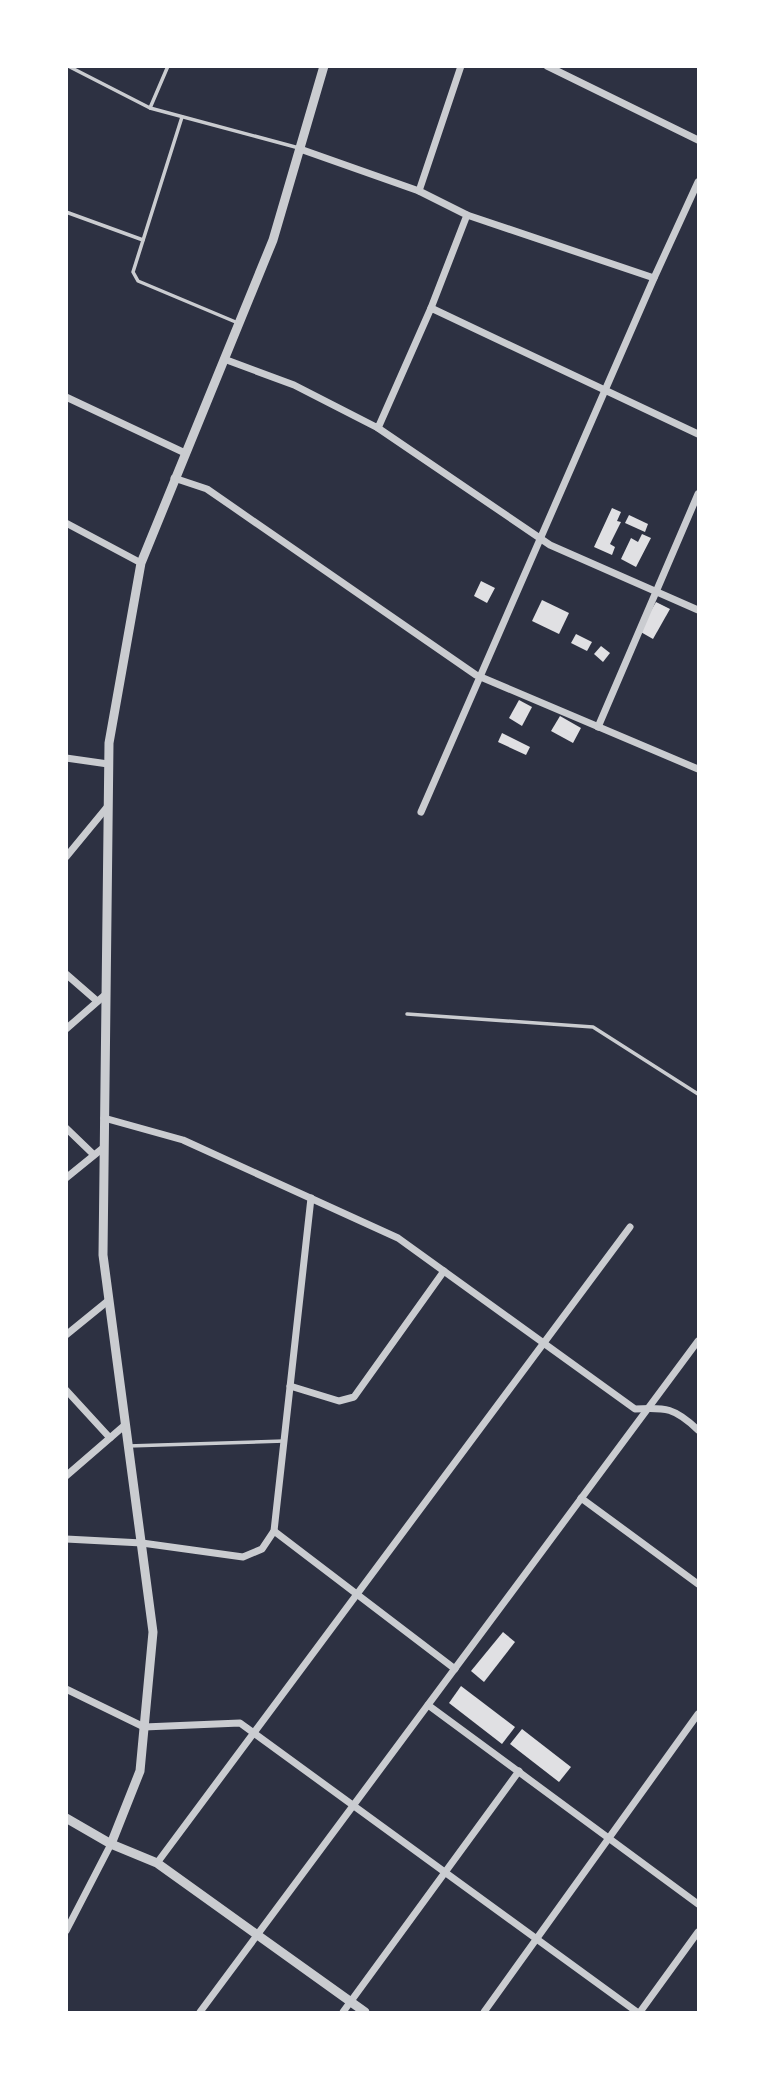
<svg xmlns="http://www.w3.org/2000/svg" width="765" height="2079" font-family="Poppins,sans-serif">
<rect width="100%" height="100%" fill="#2d3142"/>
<g fill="#e0e0e3">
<path d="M612 508 621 512 617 521 621 522 610 544 615 547 612 555 594 547Z"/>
<path d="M629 515 648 524 645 532 625 523Z"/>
<path d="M642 534 651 538 636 567 621 559 631 538 638 542Z"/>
<path d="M481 581 495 588 487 603 474 596Z"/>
<path d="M542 600 569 613 559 634 532 621Z"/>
<path d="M656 602 670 609 653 639 639 631Z"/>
<path d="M576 634 592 642 587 651 571 643Z"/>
<path d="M601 646 610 653 603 662 594 654Z"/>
<path d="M519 700 532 707 522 726 509 718Z"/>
<path d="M560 716 581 728 573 743 551 731Z"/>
<path d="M502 733 530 747 526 755 498 742Z"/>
<path d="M503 1632 515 1642 484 1682 471 1671Z"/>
<path d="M461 1686 515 1727 502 1744 449 1703Z"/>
<path d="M522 1729 571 1767 559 1782 510 1744Z"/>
</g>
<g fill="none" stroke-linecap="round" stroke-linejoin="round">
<g stroke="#caccd0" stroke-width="3.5">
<path d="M68 66 150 108 299 148"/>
<path d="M150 108 168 66"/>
<path d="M182 117 133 272 138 281 238 323"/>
<path d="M66 212 143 240"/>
<path d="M407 1014 593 1027 698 1094"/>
<path d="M128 1446 284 1441"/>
</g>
<g stroke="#caccd0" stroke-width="7">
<path d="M547 66 698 140"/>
<path d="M300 149 419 191"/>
<path d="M467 215 654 278"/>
<path d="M431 308 467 215 419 191 461 66"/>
<path d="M224 359 294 385 378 428 431 308 698 434"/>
<path d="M66 397 185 453"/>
<path d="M378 428 550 545 698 610"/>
<path d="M174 478 207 489 476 675 698 769"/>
<path d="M66 523 141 563"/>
<path d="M598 727 698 494"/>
<path d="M66 758 108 764"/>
<path d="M421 812 654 278 698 182"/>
<path d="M66 857 108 806"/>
<path d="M66 974 97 1001"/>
<path d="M66 1029 105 995"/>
<path d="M104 1118 183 1140 398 1238 635 1409C666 1407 675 1408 698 1430"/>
<path d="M66 1128 93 1154"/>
<path d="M66 1178 103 1148"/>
<path d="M66 1335 109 1300"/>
<path d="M290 1386 339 1401 354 1397 444 1271"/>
<path d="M66 1390 110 1438"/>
<path d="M66 1476 125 1425"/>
<path d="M581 1498 698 1584"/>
<path d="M274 1531 455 1669"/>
<path d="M66 1539 142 1543 243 1557 262 1549 274 1531 311 1198"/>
<path d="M66 1689 144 1727 240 1723 637 2012"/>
<path d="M428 1705 698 1904"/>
<path d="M157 1863 630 1227"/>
<path d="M66 1931 111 1844"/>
<path d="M200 2012 698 1341"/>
<path d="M343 2012 519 1771"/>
<path d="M484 2012 698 1714"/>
<path d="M640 2012 698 1932"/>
</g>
<g stroke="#caccd0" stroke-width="9">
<path d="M66 1818 111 1844 157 1863 365 2012"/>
<path d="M111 1844 140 1771 153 1632 103 1255 109 743 141 563 273 240 324 66"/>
</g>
</g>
<rect width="765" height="2079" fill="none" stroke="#ffffff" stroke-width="136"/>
</svg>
